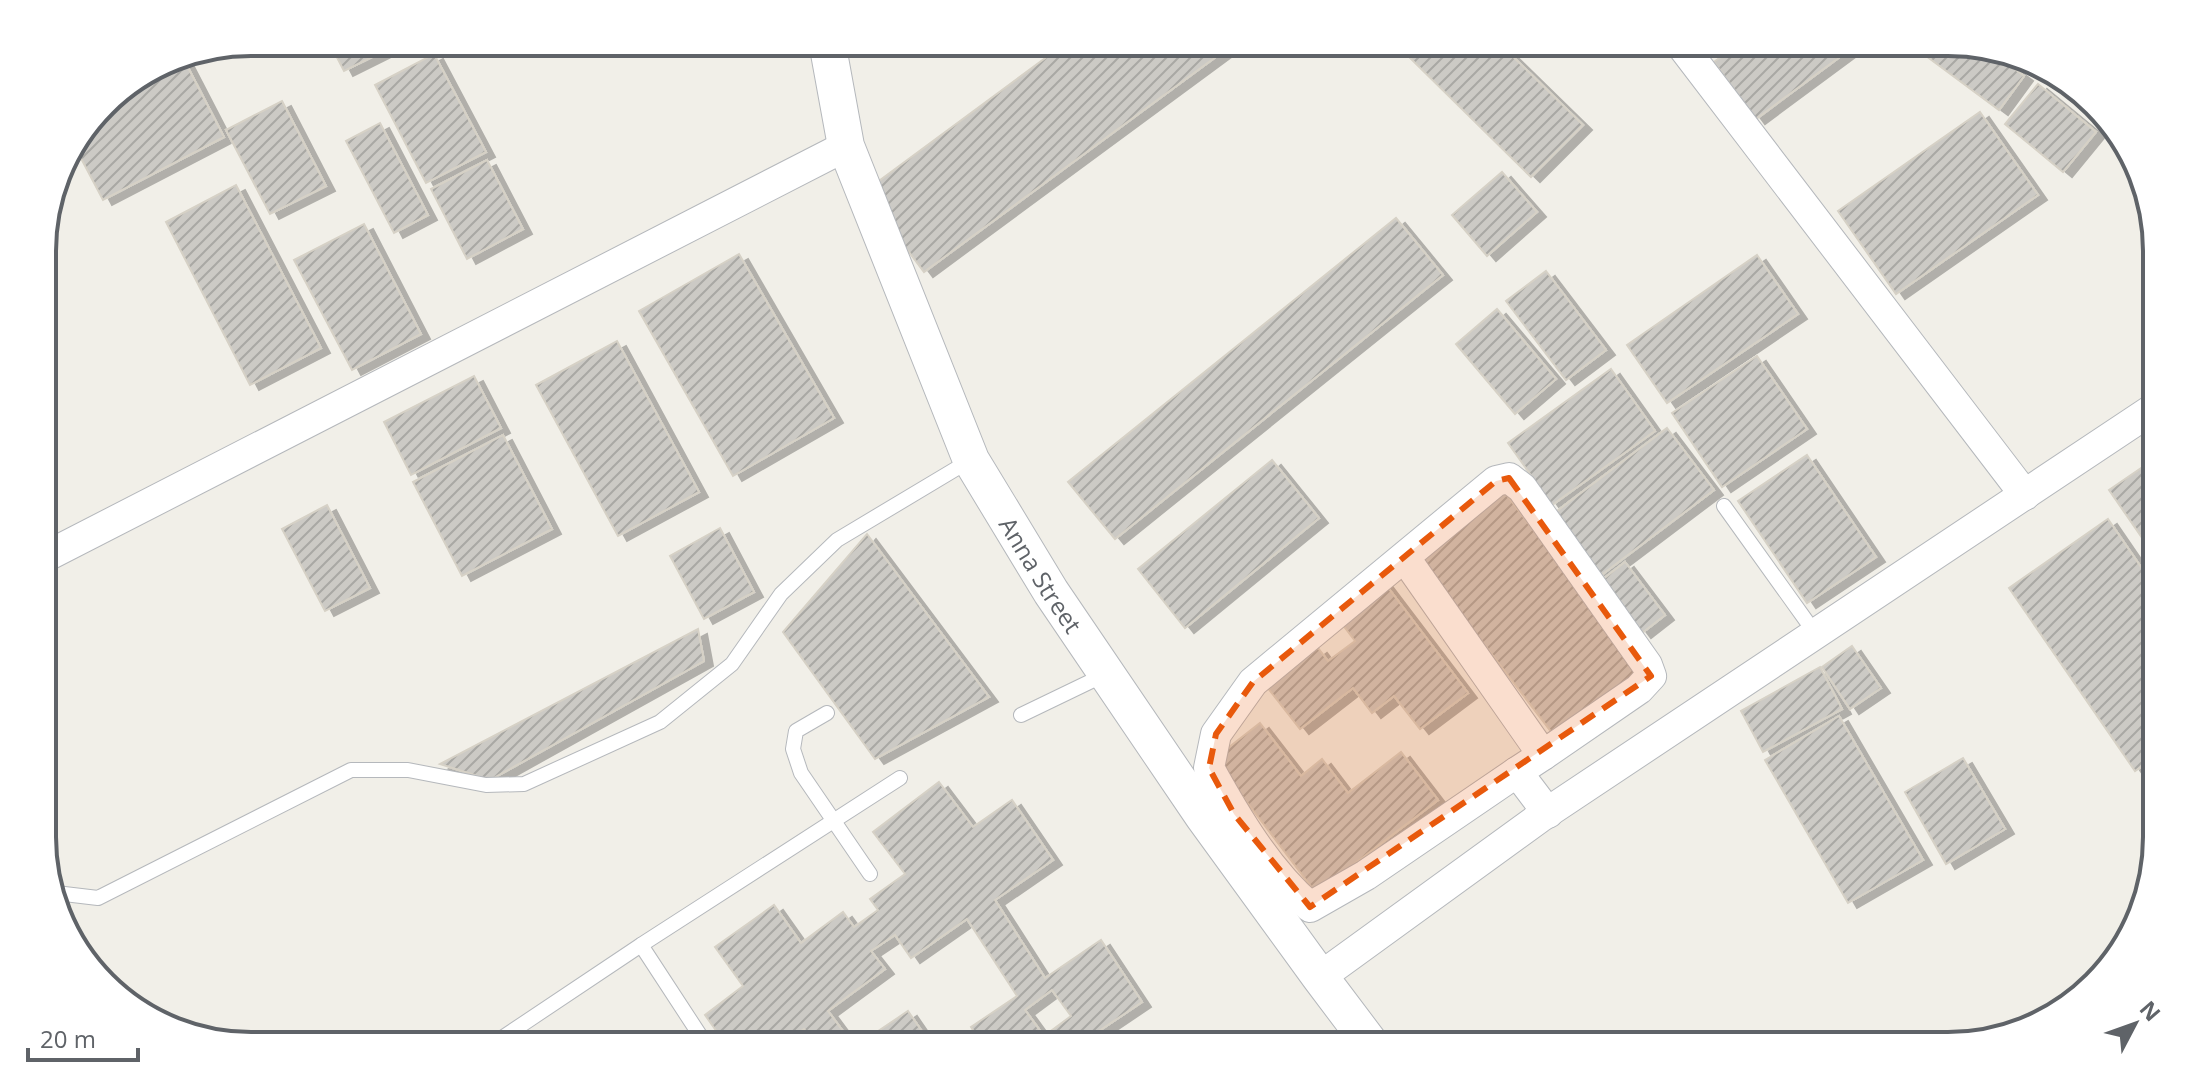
<svg xmlns="http://www.w3.org/2000/svg" width="2199" height="1088" font-family="'Open Sans',sans-serif">
<defs>
<pattern id="building-hatch" width="6" height="6" patternUnits="userSpaceOnUse" patternTransform="scale(2)"><rect width="6" height="6" fill="#cccac5"/><path d="M-1 1l2-2M0 6l6-6M5 7l2-2" fill="none" stroke="#a9a8a4"/></pattern>
<filter id="shadow"><feDropShadow dx="9" dy="5" stdDeviation="0" flood-color="#0004"/></filter>
</defs>
<rect width="100%" height="100%" fill="#f1efe8"/>
<g fill="url(#building-hatch)" stroke="#d6d1c6" stroke-width="2" fill-rule="evenodd" filter="url(#shadow)">
<path d="M329 42H402L344 71Z"/>
<path d="M1067 42H1236L924 272 864 192Z"/>
<path d="M1414 42H1498L1583 125 1531 177 1404 52Z"/>
<path d="M1741 42H1860L1756 119 1714 62Z"/>
<path d="M1923 42H1948L1992 52 2024 76 1999 110 1918 50Z"/>
<path d="M434 54 486 152 426 183 375 85Z"/>
<path d="M182 56 224 137 103 200 74 145 113 94 172 58Z"/>
<path d="M2038 84 2096 132 2063 172 2005 124Z"/>
<path d="M282 101 326 186 270 214 226 130Z"/>
<path d="M1980 112 2038 195 1896 294 1838 211Z"/>
<path d="M380 123 428 215 394 233 346 141Z"/>
<path d="M487 160 523 229 467 259 431 189Z"/>
<path d="M1502 172 1537 212 1487 256 1452 215Z"/>
<path d="M236 185 321 348 250 385 166 222Z"/>
<path d="M1396 218 1443 275 1115 539 1068 482Z"/>
<path d="M364 224 421 334 352 370 294 260Z"/>
<path d="M739 254 834 418 733 476 639 311Z"/>
<path d="M1757 255 1798 314 1667 403 1627 345Z"/>
<path d="M1546 271 1606 350 1566 380 1506 301Z"/>
<path d="M1497 309 1556 379 1515 414 1456 344Z"/>
<path d="M617 341 699 492 618 536 536 385Z"/>
<path d="M1757 356 1807 429 1722 487 1672 413Z"/>
<path d="M1611 369 1655 431 1552 505 1508 443Z"/>
<path d="M474 376 501 428 411 475 384 422Z"/>
<path d="M1667 428 1714 490 1600 576 1553 514Z"/>
<path d="M503 435 552 529 462 576 413 482Z"/>
<path d="M1807 455 1876 557 1807 603 1738 501Z"/>
<path d="M2156 458V558L2109 490Z"/>
<path d="M1272 460 1319 518 1185 628 1138 569Z"/>
<path d="M1499 485 1645 676 1559 742 1415 554Z"/>
<path d="M327 505 370 588 325 611 282 529Z"/>
<path d="M2108 519 2156 589 2157 756 2135 771 2009 588Z"/>
<path d="M720 528 754 592 704 619 670 556Z"/>
<path d="M867 534 989 697 875 759 783 632Z"/>
<path d="M1625 562 1665 615 1642 633 1602 580Z"/>
<path d="M1383 581 1468 693 1420 729 1394 696 1372 713 1353 688 1300 729 1267 687 1318 648 1328 661 1355 641 1336 616Z"/>
<path d="M698 629 704 661 490 780 440 764Z"/>
<path d="M1852 646 1881 688 1850 709 1822 667Z"/>
<path d="M1820 667 1842 709 1763 752 1741 711Z"/>
<path d="M1839 716 1923 860 1848 903 1765 760Z"/>
<path d="M1260 723 1301 776 1322 759 1348 793 1401 752 1438 800 1316 893 1214 759Z"/>
<path d="M1963 758 2005 829 1946 864 1905 792Z"/>
<path d="M939 782 973 827 1012 800 1053 860 995 900 1045 978 1101 940 1142 1002 1099 1031 1109 1046H983L971 1027 1017 996 967 919 911 958 895 935 871 951 885 969 828 1011 854 1046H817L804 1029 781 1046H727L705 1015 743 986 715 947 774 905 801 943 843 912 854 927 878 910 870 899 905 874 873 832ZM1052 990 1071 1016 1044 1036 1025 1010Z"/>
<path d="M908 1011 932 1046H856Z"/>
</g>
<g fill="none" stroke-linecap="round" stroke-linejoin="round">
<g stroke="#b5b8bc" stroke-width="16">
<g id="service">
<path d="M1724 506 1815 633"/>
<path d="M827 713 796 731 793 749 801 773 870 874"/>
<path d="M1021 715 1106 674"/>
<path d="M56 893 98 898 351 770H408L486 785 524 784 660 722 732 664 781 594 837 540 969 461"/>
<path d="M490 1046 641 945"/>
<path d="M707 1046 641 945 900 778"/>
</g>
</g>
<g stroke="#b5b8bc" stroke-width="32">
<g id="minor">
<path d="M1679 42 2025 495"/>
<path d="M43 558 846 146"/>
<path d="M1405 558 1543 755 1517 772 1548 813"/>
<path d="M1517 772 1366 875 1310 907C1267 870 1236 817 1209 768L1216 734 1253 682 1496 481 1509 478 1522 488 1647 665 1651 676 1639 689 1543 755"/>
<path d="M1320 977 1539 818 2156 407"/>
</g>
</g>
<g stroke="#b5b8bc" stroke-width="38">
<g id="tertiary">
<path id="s1" d="M827 42 846 146 971 460 1051 592 1203 816 1320 977 1372 1046"/>
</g>
</g>
<use href="#service" stroke="#fff" stroke-width="14"/>
<use href="#minor" stroke="#fff" stroke-width="30"/>
<use href="#tertiary" stroke="#fff" stroke-width="36"/>
</g>
<path fill="#e8590c" fill-opacity="0.2" stroke="#e8590c" stroke-width="6" stroke-dasharray="16 10" stroke-linejoin="round" d="M1509 478 1651 676 1310 907 1234 814 1209 768 1216 734 1253 682 1496 481Z"/>
<g text-anchor="middle" dominant-baseline="central" stroke-width="8" stroke-linejoin="round" paint-order="stroke">
<g font-size="24" fill="#5f6368" stroke="#fff">
<text stroke="none"><textPath href="#s1" startOffset="578">Anna Street</textPath></text>
</g>
</g>
<path d="M0 0H2199V1088H0ZM251 56H1948A195 195 0 0 1 2143 251V837A195 195 0 0 1 1948 1032H251A195 195 0 0 1 56 837V251A195 195 0 0 1 251 56Z" fill="#fff" fill-rule="evenodd"/>
<path fill="none" stroke="#5f6368" stroke-width="4" d="M251 56H1948A195 195 0 0 1 2143 251V837A195 195 0 0 1 1948 1032H251A195 195 0 0 1 56 837V251A195 195 0 0 1 251 56Z"/>
<g transform="translate(2135 1024) rotate(49)" stroke="#ffffff" stroke-width="6" paint-order="stroke">
<path d="M0-6L14 30L0 20L-14 30Z" fill="#5f6368"/>
<text y="-12" font-size="22" font-weight="bold" text-anchor="middle" fill="#5f6368">N</text>
</g>
<path d="M28 1048v12h110v-12" fill="none" stroke="#5f6368" stroke-width="4"/>
<text x="40" y="1048" font-size="24" fill="#5f6368" stroke="#ffffff" stroke-width="6" paint-order="stroke">20 m</text>
</svg>
